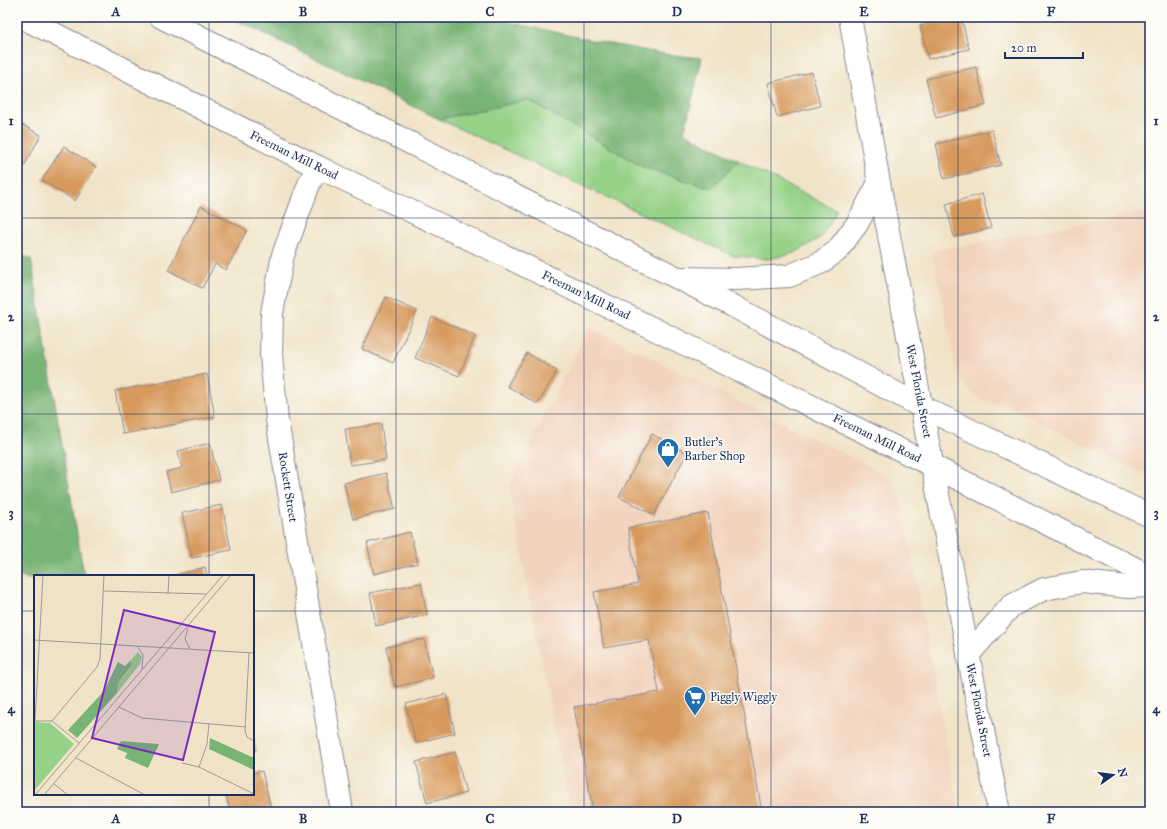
<svg xmlns="http://www.w3.org/2000/svg" width="1167" height="829" font-family="'IM FELL Great Primer',serif">
<rect width="100%" height="100%" fill="#fdfcf7"/>
<filter id="ink" filterUnits="userSpaceOnUse"><feTurbulence type="fractalNoise" baseFrequency=".025" numOctaves="2"/><feDisplacementMap in="SourceGraphic" scale="8" xChannelSelector="R" yChannelSelector="G"/><feConvolveMatrix kernelMatrix="1 2 1 2 8 2 1 2 1" color-interpolation-filters="sRGB"/></filter>
<filter id="wash" filterUnits="userSpaceOnUse"><feTurbulence type="fractalNoise" baseFrequency=".012" numOctaves="4" result="noise"/><feDisplacementMap in="SourceGraphic" scale="16" xChannelSelector="R" yChannelSelector="G"/><feGaussianBlur stdDeviation="0.9" result="paint"/><feColorMatrix in="noise" values="0 0 0 0 0 0 0 0 0 0 0 0 0 0 0 0 0 1.4 0 .05"/><feComposite in="paint" operator="in"/></filter>
<g filter="url(#wash)">
<rect width="100%" height="100%" fill="#f1e3c7"/>
<g fill="#f2d4be">
<path d="M1150 211V477L1005 405 987 403 966 388 956 369 932 251Z"/>
<path d="M589 327 889 476 900 493 959 812H570L509 487Z"/>
</g>
<path fill="#96d287" stroke="#588072" d="M528 100 645 168 711 188 739 161 837 210 821 237 795 253 768 259 733 256 439 119Z"/>
<g fill="#78b474" stroke="#4a7269">
<path d="M230 17H485L600 42 670 55 702 58 684 133 739 161 711 188 645 168 528 100 439 119Z"/>
<path d="M17 254 31 259 84 576H35V580L17 576Z"/>
</g>
<g id="blocks">
<g fill="#d7995b">
<path d="M955 17H961L969 49 928 59 920 26Z"/>
<path d="M976 67 986 105 936 118 926 79Z"/>
<path d="M812 72 820 106 777 117 768 83Z"/>
<path d="M17 122 41 135 22 170 17 167Z"/>
<path d="M992 130 1001 165 944 179 936 144Z"/>
<path d="M64 146 96 167 75 201 42 180Z"/>
<path d="M982 194 991 228 954 237 946 204Z"/>
<path d="M201 206 247 230 226 270 215 264 202 288 168 270Z"/>
<path d="M386 297 417 311 393 363 362 349Z"/>
<path d="M432 317 475 336 459 376 415 358Z"/>
<path d="M527 353 557 371 538 404 507 386Z"/>
<path d="M207 374 215 417 123 434 115 391Z"/>
<path d="M381 424 386 460 350 465 345 429Z"/>
<path d="M652 434 687 453 654 515 619 497Z"/>
<path d="M210 443 219 480 171 492 166 472 182 468 178 451Z"/>
<path d="M386 473 395 509 353 519 344 483Z"/>
<path d="M222 505 231 550 192 558 182 513Z"/>
<path d="M708 513 762 812H593L574 707 659 692 649 640 604 648 594 592 638 584 628 528Z"/>
<path d="M410 532 418 563 374 574 367 543Z"/>
<path d="M205 567 207 576H176V575Z"/>
<path d="M421 583 427 615 376 626 370 593Z"/>
<path d="M424 639 433 678 395 687 386 647Z"/>
<path d="M446 694 455 733 416 743 406 704Z"/>
<path d="M254 735 256 750 253 751V736Z"/>
<path d="M455 752 466 793 427 803 416 762Z"/>
<path d="M262 771 271 809 256 812H230L226 794H253V773Z"/>
</g>
</g>
</g>
<g filter="url(#ink)">
<use href="#blocks" fill-opacity="0" stroke="#868992" stroke-width="1"/>
<g fill="none" stroke-linecap="round" stroke-linejoin="round">
<g stroke="#868992" stroke-width="24">
<path id="street" d="M318 167 309 184 283 255 272 313 271 355 277 420 342 812"/>
</g>
<g stroke="#868992" stroke-width="24">
<path id="secondary" d="M850 17 879 183 975 690 999 812"/>
</g>
<g stroke="#868992" stroke-width="24">
<g id="primary">
<path d="M21 17 318 167 497 252 933 466 1150 576"/>
<path d="M161 17 733 306 922 407 1150 516"/>
<path d="M683 278 736 279 789 276 820 263 837 251 857 224 879 183"/>
<path d="M968 655 1011 606 1044 589 1082 582 1128 587 1150 586"/>
</g>
</g>
<use href="#street" stroke="#fff" stroke-width="22"/>
<use href="#secondary" stroke="#fff" stroke-width="22"/>
<use href="#primary" stroke="#fff" stroke-width="22"/>
</g>
</g>
<path fill="none" stroke="#1b2f5e" stroke-width="1" stroke-opacity="0.55" d="M209 17V576M396 17V812M584 17V812M771 17V812M958 17V812M17 218H1150M17 414H1150M17 611H35M253 611H1150M209 794V812"/>
<defs>
<g id="shop-pin" transform="scale(1.15)"><path d="M0 17L-7.5 6A9.5 9.5 0 1 1 7.5 6Z" fill="#1f6fb2" stroke="#fdfcf7"/><path d="M-5-2.5h2.3a2.7 3.5 0 0 1 5.4 0H5L5.5 6h-11ZM-1.5-2.5h3a1.5 2.3 0 0 0-3 0Z" fill="#fff"/></g>
<g id="supermarket-pin" transform="scale(1.15)"><path d="M0 17L-7.5 6A9.5 9.5 0 1 1 7.5 6Z" fill="#1f6fb2" stroke="#fdfcf7"/><path d="M-6-5.5h2.5l.6 2H6L4.5 2H-2.5L-4.4-4H-6ZM-1.5 3.2a1.3 1.3 0 1 0 .1 0ZM3 3.2a1.3 1.3 0 1 0 .1 0Z" fill="#fff"/></g>
</defs>
<g fill-rule="evenodd">
<use href="#shop-pin" x="668" y="449"/>
<use href="#supermarket-pin" x="695" y="697"/>
</g>
<g text-anchor="middle" dominant-baseline="central" stroke-width="3" stroke-linejoin="round" paint-order="stroke">
<g font-size="12" fill="#1b2f5e" stroke="#fdfcf7">
<text transform="translate(294 155) rotate(26)">Freeman Mill Road</text>
<text transform="translate(586 295) rotate(26)">Freeman Mill Road</text>
<text transform="translate(919 391) rotate(79)">West Florida Street</text>
<text transform="translate(877 438) rotate(26)">Freeman Mill Road</text>
<text transform="translate(288 487) rotate(81)">Rockett Street</text>
<text transform="translate(979 710) rotate(79)">West Florida Street</text>
</g>
<g font-size="12" fill="#1b2f5e" stroke="#fdfcf7" text-anchor="start">
<text x="684" y="442">Butler's<tspan x="684" dy="14">Barber Shop</tspan></text>
<text x="710" y="697">Piggly Wiggly</text>
</g>
</g>
<g transform="translate(34 575)">
<rect width="220" height="220" fill="#f1e3c7"/>
<path d="M104 77 108 82 106 89 83 118 84 108 94 96 98 90 96 86ZM0 147 16 148 40 169 0 216Z" fill="#96d287"/>
<path d="M96 86 98 90 84 108 83 118 43 163 34 155 70 116 84 87 91 91ZM176 163 220 183V195L175 174ZM87 166 125 169 114 193 91 183 93 178 83 174Z" fill="#78b474"/>
<path fill="none" stroke="#9b9b9d" stroke-width="1" d="M70 16 172 19M134 19 135 0M154 53 151 64 156 74M0 65 220 78M103 71 109 80 108 94M215 78 211 156 213 162 220 166M85 132 108 143 212 152M0 146H18L45 168M1 146 9 0M18 146 63 92 66 84 70 0M42 183 111 220M148 188 165 192 220 219M165 192 173 169 175 149M19 208 34 220M1 220 189 0M10 220 197 0"/>
<path fill="#7b2cbf" fill-opacity="0.15" stroke="#7b2cbf" stroke-width="2" d="M90 35 181 57 149 185 58 163Z"/>
<rect width="220" height="220" fill="none" stroke="#1b2f5e" stroke-width="2"/>
</g>
<rect width="1167" height="829" fill="none" stroke="#fdfcf7" stroke-width="44"/>
<g transform="translate(1113 775) rotate(76)" stroke="#fdfcf7" stroke-width="3" paint-order="stroke">
<path d="M0-3L7 15L0 10L-7 15Z" fill="#1b2f5e"/>
<text y="-6" font-size="11" font-weight="bold" text-anchor="middle" fill="#1b2f5e">N</text>
</g>
<path d="M1005 52v6h78v-6" fill="none" stroke="#1b2f5e" stroke-width="2"/>
<text x="1011" y="52" font-size="12" fill="#1b2f5e" stroke="#fdfcf7" stroke-width="3" paint-order="stroke">20 m</text>
<rect x="22" y="22" width="1123" height="785" fill="none" stroke="#1b2f5e" stroke-width="1.5"/>
<g font-size="13" text-anchor="middle" font-weight="bold" fill="#1b2f5e">
<text x="116" y="16">A</text>
<text x="303" y="16">B</text>
<text x="490" y="16">C</text>
<text x="677" y="16">D</text>
<text x="864" y="16">E</text>
<text x="1051" y="16">F</text>
<text x="11" y="125">1</text>
<text x="1156" y="125">1</text>
<text x="11" y="321">2</text>
<text x="1156" y="321">2</text>
<text x="11" y="517">3</text>
<text x="1156" y="517">3</text>
<text x="11" y="713">4</text>
<text x="1156" y="713">4</text>
<text x="116" y="823">A</text>
<text x="303" y="823">B</text>
<text x="490" y="823">C</text>
<text x="677" y="823">D</text>
<text x="864" y="823">E</text>
<text x="1051" y="823">F</text>
</g>
</svg>
